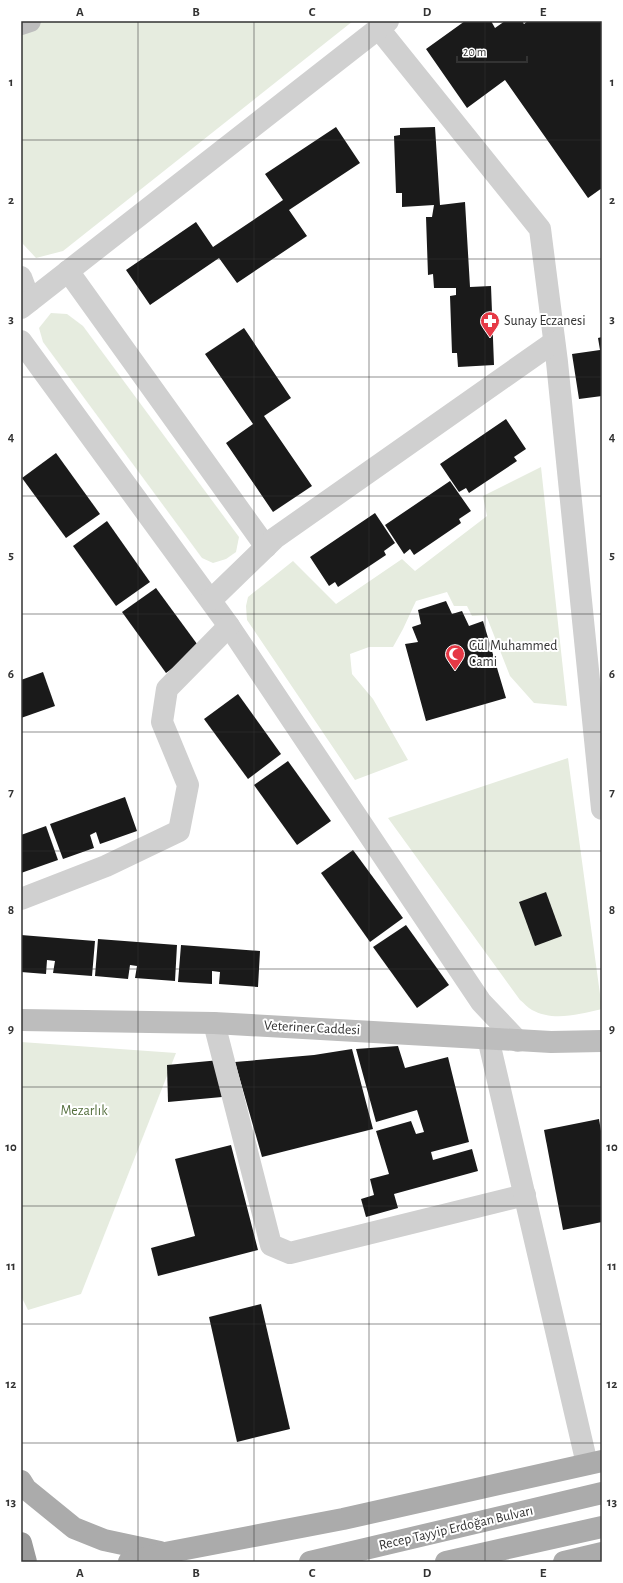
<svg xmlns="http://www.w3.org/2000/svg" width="623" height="1583" font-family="'Alegreya Sans',sans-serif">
<rect width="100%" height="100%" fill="#fff"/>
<g fill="#e6ecdf">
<path d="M30 21H353L63 251 36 258 23 244 21 239V23Z"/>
<path d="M51 313 67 314 83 326 239 537 236 552 226 559 213 563 202 558 43 342 39 328Z"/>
<path d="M541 467 567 706 534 703 510 676 486 615 472 616 467 606H454L447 592 416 601 403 629 393 647H369L350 654 352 674 373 699 408 760 355 780 247 620 246 606 248 597 293 561 336 604 402 559 415 571 487 516 483 496Z"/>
<path d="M568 758 602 1009C579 1014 554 1022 532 1010 528 1008 524 1003 520 1000L388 818Z"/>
<path d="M21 1042 176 1053 81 1294 28 1310 21 1296Z"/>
</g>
<g fill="#1a1a1a">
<path d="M465 21H491L495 28 505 21H522L524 24 528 21H602V188L588 198 505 80 467 108 426 49Z"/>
<path d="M336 127 360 163 289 210 307 236 237 283 219 258 150 305 126 270 196 222 213 247 283 200 265 174Z"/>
<path d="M435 127 440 205 465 202 470 287 491 286 494 365 458 367 457 353H452L450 296 456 295V288H434L433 274 428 275 426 217H432L434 205 402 207V193H396L394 136 400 135V128Z"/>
<path d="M244 328 291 398 264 416 312 486 273 512 226 443 253 424 205 354Z"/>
<path d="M602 337V396L579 399 572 354 600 350 598 338Z"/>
<path d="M506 419 526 449 514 457 517 461 469 493 466 488 459 492 440 464Z"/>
<path d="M56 453 100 514 66 538 22 478Z"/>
<path d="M450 481 471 511 459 519 461 523 414 555 410 549 404 554 385 525Z"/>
<path d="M375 513 395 543 384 551 386 555 338 587 335 582 329 586 310 557Z"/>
<path d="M107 521 150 582 116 606 73 546Z"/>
<path d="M156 588 200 648 166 673 122 612Z"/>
<path d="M446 601 452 614 462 611 469 626 483 621 506 698 426 721 405 644 418 642 412 627 421 624 418 610Z"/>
<path d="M43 672 55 706 21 718V680Z"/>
<path d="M238 694 281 754 248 779 204 719Z"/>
<path d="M288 761 331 821 297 845 254 785Z"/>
<path d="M125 797 137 831 100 844 96 832 90 835 94 848 63 859 50 824Z"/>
<path d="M46 826 58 860 21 873V835Z"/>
<path d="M353 850 403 918 370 942 321 873Z"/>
<path d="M546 892 562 936 535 946 519 902Z"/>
<path d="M406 925 449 985 417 1008 373 947Z"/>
<path d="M21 935 95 941 92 976 53 973 55 961 47 960 46 974 21 972Z"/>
<path d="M98 939 177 945 175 981 135 978 137 966 130 965 128 979 95 976Z"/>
<path d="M181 945 260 951 258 987 219 984 220 972 212 971V984L178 982Z"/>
<path d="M398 1046 405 1068 448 1057 469 1142 431 1152 433 1160 472 1149 478 1171 394 1194 398 1208 366 1217 361 1199 374 1195 370 1179 389 1174 376 1131 411 1121 416 1134 424 1132 417 1110 376 1122 356 1049Z"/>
<path d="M352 1049 373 1129 262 1157 235 1062 314 1055Z"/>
<path d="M220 1060 222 1097 168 1102 167 1065Z"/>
<path d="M599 1119 602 1137V1222L563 1230 544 1130Z"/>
<path d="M231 1145 258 1250 158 1276 151 1248 195 1236 175 1159Z"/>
<path d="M261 1304 290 1429 237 1442 209 1317Z"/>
</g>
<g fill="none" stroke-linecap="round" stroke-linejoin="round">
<g stroke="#d0d0d0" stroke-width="22">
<path d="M379 29 540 229 557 362 602 809"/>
<path d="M68 271 266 547"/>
<path d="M21 277 30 301"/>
<path d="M21 308 388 21"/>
<path d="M21 341 229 626 481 1002 518 1041"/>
<path d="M211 600 275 538 554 342"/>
<path d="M21 899 106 866 179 831 188 785 162 722 167 689 229 626"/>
<path d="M214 1023 271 1245 290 1253 525 1195"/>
<path d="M488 1038 587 1464"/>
</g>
<g stroke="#bdbdbd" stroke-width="22">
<path d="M21 24 30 21"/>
<path d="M21 1020 214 1023 551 1042 602 1041"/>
</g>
<g stroke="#ababab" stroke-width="22">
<path d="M21 1481 26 1489 74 1528 104 1540 160 1552"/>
<path d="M129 1562 165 1553 343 1519 602 1461"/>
<path d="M310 1562 602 1493"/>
<path d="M446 1562 602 1527"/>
<path d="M564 1562 602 1553"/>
</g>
<path stroke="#9a9a9a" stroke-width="22" d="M21 1543 26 1562"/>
</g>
<path fill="none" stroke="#333" stroke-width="1" stroke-opacity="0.55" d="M138 21V1562M254 21V1562M369 21V1562M485 21V1562M21 140H602M21 259H602M21 377H602M21 496H602M21 614H602M21 732H602M21 851H602M21 969H602M21 1087H602M21 1206H602M21 1324H602M21 1443H602"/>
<defs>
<g id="pharmacy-pin" transform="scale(1)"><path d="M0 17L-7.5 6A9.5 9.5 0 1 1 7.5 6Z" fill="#e63946" stroke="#fff"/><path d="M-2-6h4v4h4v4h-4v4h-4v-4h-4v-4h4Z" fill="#fff"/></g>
<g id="mosque-pin" transform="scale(1)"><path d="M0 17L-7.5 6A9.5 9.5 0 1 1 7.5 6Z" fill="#e63946" stroke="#fff"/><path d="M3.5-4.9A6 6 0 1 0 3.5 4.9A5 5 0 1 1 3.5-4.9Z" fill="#fff"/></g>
</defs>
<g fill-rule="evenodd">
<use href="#pharmacy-pin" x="490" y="321"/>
<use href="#mosque-pin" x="455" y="654"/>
</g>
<g text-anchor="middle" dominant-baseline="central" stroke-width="4" stroke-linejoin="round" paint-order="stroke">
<g font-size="14" fill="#333" stroke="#fff" text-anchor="start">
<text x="504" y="321">Sunay Eczanesi</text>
<text x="469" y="646">Gül Muhammed<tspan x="469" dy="16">Cami</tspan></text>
</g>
<g font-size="14" fill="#333" stroke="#fff">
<text transform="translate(312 1028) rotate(3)">Veteriner Caddesi</text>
<text transform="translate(456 1528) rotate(-13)">Recep Tayyip Erdoğan Bulvarı</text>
</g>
<g font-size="14" fill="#56703f" stroke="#fff">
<text x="84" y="1111">Mezarlık</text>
</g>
</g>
<rect width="623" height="1583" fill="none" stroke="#ffffff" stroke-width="44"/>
<path d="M457 56v6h70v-6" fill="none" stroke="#333333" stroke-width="2"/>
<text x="463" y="56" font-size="12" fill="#333333" stroke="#ffffff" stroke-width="3" paint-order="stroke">20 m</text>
<rect x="22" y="22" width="579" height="1539" fill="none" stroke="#333" stroke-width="1.5"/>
<g font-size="13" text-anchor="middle" font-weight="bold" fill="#333">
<text x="80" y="16">A</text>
<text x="196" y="16">B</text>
<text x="312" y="16">C</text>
<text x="427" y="16">D</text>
<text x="543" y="16">E</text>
<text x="11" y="86">1</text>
<text x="612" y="86">1</text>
<text x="11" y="204">2</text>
<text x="612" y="204">2</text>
<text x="11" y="323">3</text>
<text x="612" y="323">3</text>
<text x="11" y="441">4</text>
<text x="612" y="441">4</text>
<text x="11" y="559">5</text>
<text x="612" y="559">5</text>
<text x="11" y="678">6</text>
<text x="612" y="678">6</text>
<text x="11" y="796">7</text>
<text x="612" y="796">7</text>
<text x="11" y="914">8</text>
<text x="612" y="914">8</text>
<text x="11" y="1033">9</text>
<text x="612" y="1033">9</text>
<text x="11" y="1151">10</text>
<text x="612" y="1151">10</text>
<text x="11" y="1270">11</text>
<text x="612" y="1270">11</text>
<text x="11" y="1388">12</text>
<text x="612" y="1388">12</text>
<text x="11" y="1506">13</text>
<text x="612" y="1506">13</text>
<text x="80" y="1577">A</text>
<text x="196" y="1577">B</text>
<text x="312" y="1577">C</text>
<text x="427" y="1577">D</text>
<text x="543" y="1577">E</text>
</g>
</svg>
